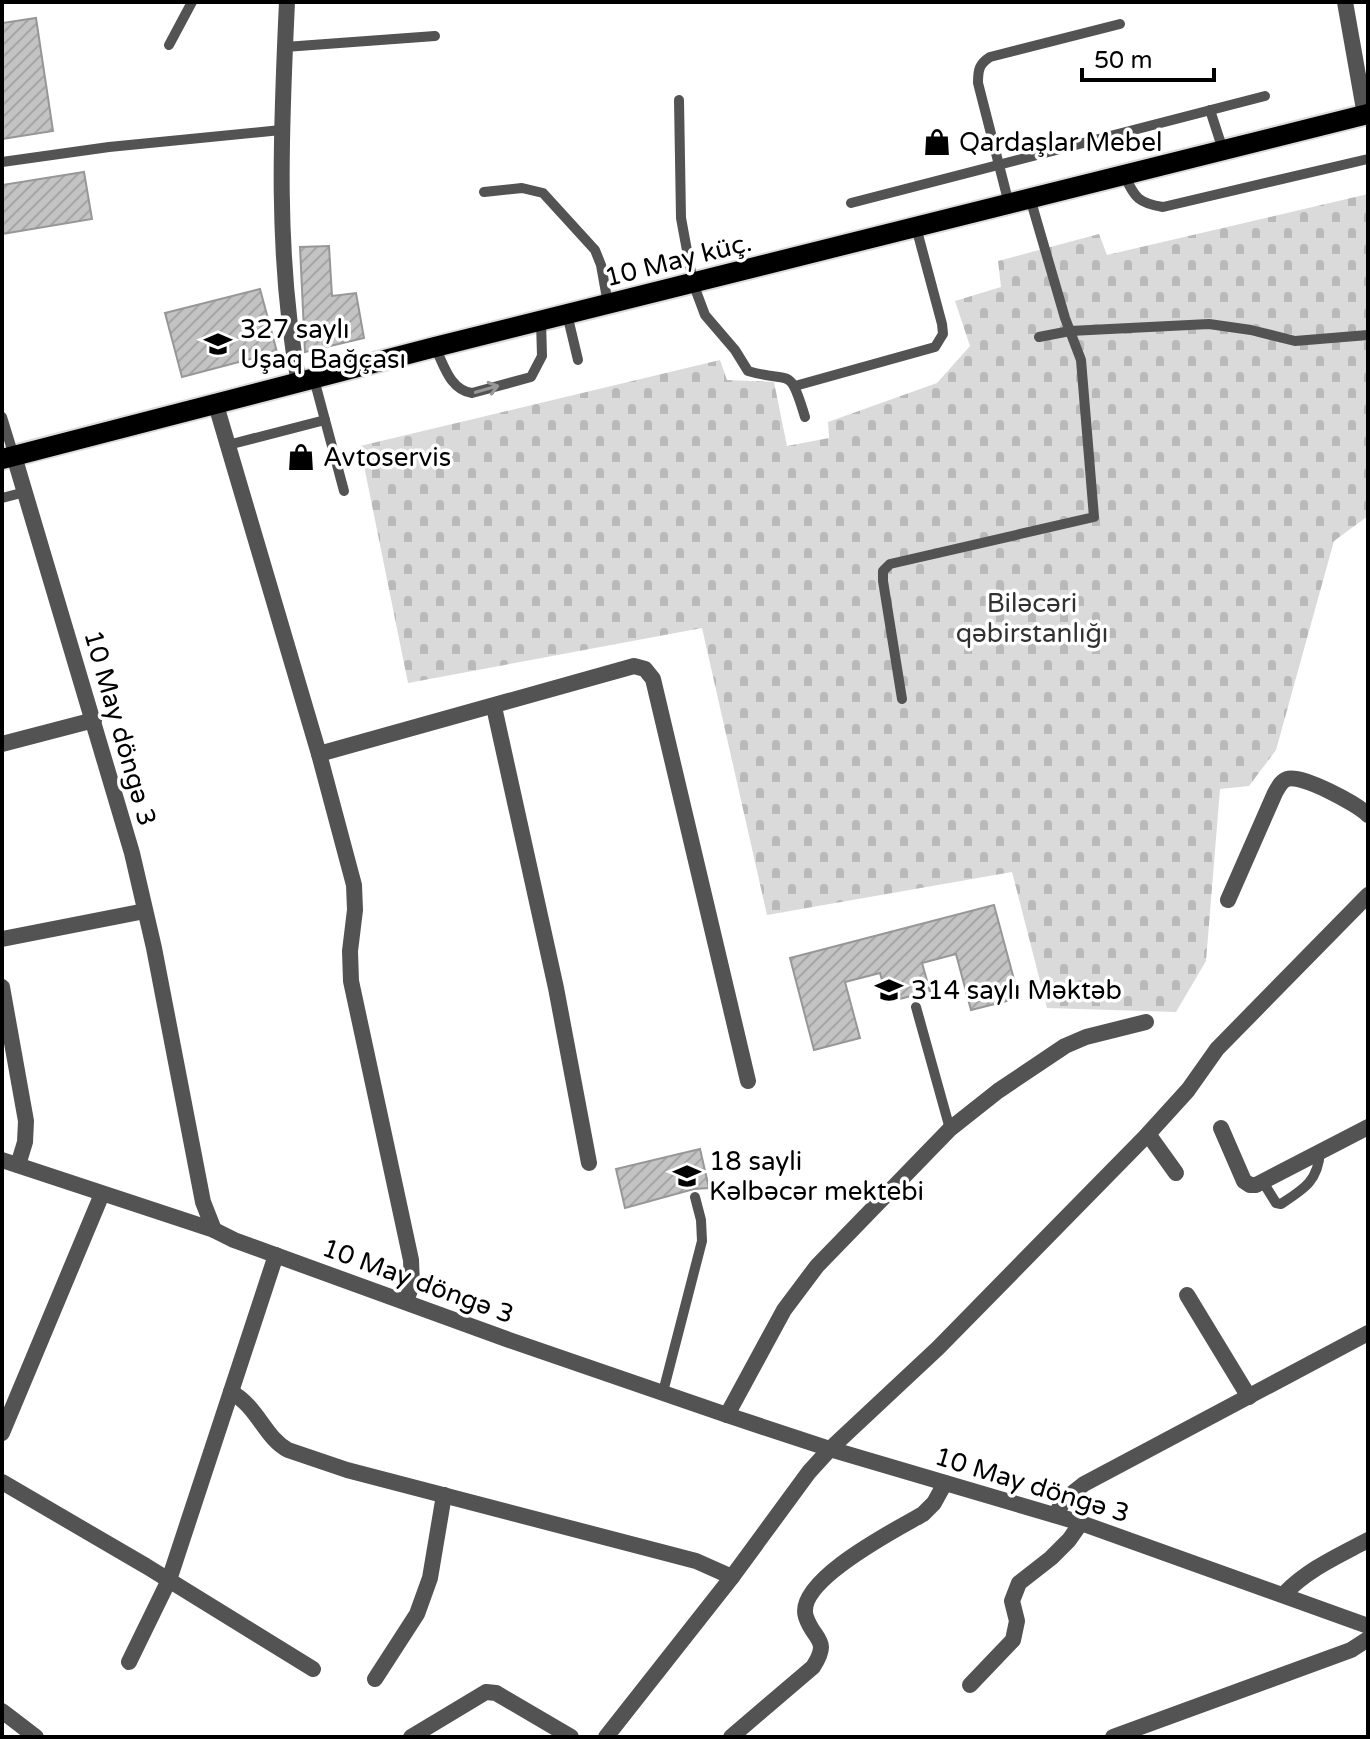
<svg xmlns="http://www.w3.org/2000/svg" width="1370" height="1739" font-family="'Varela Round',sans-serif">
<defs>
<pattern id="cemetery-stones" width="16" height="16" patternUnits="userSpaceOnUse" patternTransform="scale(2)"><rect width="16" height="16" fill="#dadada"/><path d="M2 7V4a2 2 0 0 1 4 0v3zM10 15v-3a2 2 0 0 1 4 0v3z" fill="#b9b9b9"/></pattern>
<pattern id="building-hatch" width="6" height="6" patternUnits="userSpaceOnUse" patternTransform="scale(2)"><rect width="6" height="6" fill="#c3c3c3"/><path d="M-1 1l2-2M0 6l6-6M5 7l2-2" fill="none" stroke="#a6a6a6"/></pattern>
</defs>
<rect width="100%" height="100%" fill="#fff"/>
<path fill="url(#cemetery-stones)" d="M1368 194V516L1334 541 1276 750 1249 786 1220 789 1206 961 1176 1012 1047 1008 1012 872 767 915 702 628 408 683 360 446 720 360 727 380 774 382 787 446 829 438 828 422 937 383 970 346 955 301 1001 287 998 261 1099 234 1107 255Z"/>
<g fill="url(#building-hatch)" stroke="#979797" stroke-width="2">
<path d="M36 18 53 131 2 139V23Z"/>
<path d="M84 172 92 219 2 234V185Z"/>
<path d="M329 246 332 296 356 293 364 338 305 352 300 247Z"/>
<path d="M260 289 277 352 182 377 165 313Z"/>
<path d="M994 905 1019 998 971 1010 956 954 922 963 930 991 888 1002 880 973 845 982 860 1038 814 1050 790 958Z"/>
<path d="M700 1149 709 1188 694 1189 625 1208 616 1169Z"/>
</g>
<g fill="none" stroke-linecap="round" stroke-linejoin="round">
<g stroke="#dbdbdb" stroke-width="24">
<path id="primary" d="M2 459 435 347 1368 114"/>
</g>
<g stroke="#535353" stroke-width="10">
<path d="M169 45 192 2"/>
<path d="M285 47 435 36"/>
<path d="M679 100 681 218 693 283 705 315 735 350 748 371C792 384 789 364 805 417"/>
<path d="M1210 110 1223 150"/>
<path d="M2 162 109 147 281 130"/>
<path d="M1124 175C1135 197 1137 203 1163 207L1368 159"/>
<path d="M484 192 522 188 543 193 595 250 601 265 608 304"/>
<path d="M851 203 1265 96"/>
<path d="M1009 204 978 83C978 70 979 64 990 57L1120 24"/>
<path d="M567 314 578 360"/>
<path d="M1039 337 1070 331 1209 324 1251 330 1295 341 1368 335"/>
<path d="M435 347C444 365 450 390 472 393L531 377 542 356 541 321"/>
<path d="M314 379 344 491"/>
<path d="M795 386 935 347 943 334 942 324 916 227"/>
<path d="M2 417 14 456"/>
<path d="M228 445 325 420"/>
<path d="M2 498 25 492"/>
<path d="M902 699 883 581V571L890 564 1094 517 1081 360 1065 318 1030 198"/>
<path d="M916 1007 950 1129"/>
<path d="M1263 1182 1276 1203 1281 1204C1304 1189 1318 1181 1320 1152"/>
<path d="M663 1392 702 1241 701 1220 695 1197"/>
</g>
<g stroke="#535353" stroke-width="16">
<path d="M287 2C281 128 275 258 299 383"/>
<path d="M1345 2 1365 115"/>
<path d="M216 405 319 754 354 885 355 910 350 951 351 981 411 1260 412 1285 406 1301"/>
<path d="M14 456 132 853 154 948 203 1202 214 1230 234 1240 509 1340 727 1415 830 1449 1081 1523 1368 1626"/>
<path d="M494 707 556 988 589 1163"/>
<path d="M2 744 94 720"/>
<path d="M319 754 634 666 645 669 653 679 748 1081"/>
<path d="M1228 900 1275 793C1278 788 1281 781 1287 779 1302 774 1357 804 1368 815"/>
<path d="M2 939 145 911"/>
<path d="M2 987 26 1121 25 1142 18 1165"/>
<path d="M1221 1128 1244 1181 1250 1185H1256L1368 1127"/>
<path d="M1148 1134 1176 1173"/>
<path d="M2 1160 214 1230"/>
<path d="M1187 1295 1249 1397"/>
<path d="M231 1392C258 1407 265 1438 288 1450L347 1470 696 1561 732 1577"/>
<path d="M727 1415 784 1310 817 1266 950 1129 998 1091 1065 1046 1086 1037 1146 1022"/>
<path d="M2 1433 102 1194"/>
<path d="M2 1482 146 1566 313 1669"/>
<path d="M1055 1515 1065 1499 1084 1484 1368 1333"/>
<path d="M1284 1594C1308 1569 1338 1556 1368 1540"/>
<path d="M129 1662 169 1580 276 1255"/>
<path d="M375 1679 417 1614 430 1578 444 1495"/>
<path d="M970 1685 1013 1640 1017 1621 1012 1601 1019 1583 1051 1558 1069 1540 1081 1523"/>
<path d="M2 1711 36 1737"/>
<path d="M411 1737 486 1692 496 1693 571 1737"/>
<path d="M606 1737 732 1577 809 1472 830 1449 938 1348 1148 1134 1188 1090 1217 1049 1368 895"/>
<path d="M731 1737 813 1667C831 1639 814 1641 806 1617 794 1581 897 1529 923 1514L934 1503 945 1483"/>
<path d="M1113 1737 1351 1650 1368 1639"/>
</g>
<use href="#primary" stroke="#000" stroke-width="20"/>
</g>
<defs><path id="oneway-shaft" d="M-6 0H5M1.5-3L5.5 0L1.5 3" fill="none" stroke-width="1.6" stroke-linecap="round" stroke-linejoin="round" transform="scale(2)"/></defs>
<use stroke="#989898" href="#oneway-shaft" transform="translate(487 389) rotate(-16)"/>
<defs>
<g id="shop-bare" transform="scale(2.16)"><path d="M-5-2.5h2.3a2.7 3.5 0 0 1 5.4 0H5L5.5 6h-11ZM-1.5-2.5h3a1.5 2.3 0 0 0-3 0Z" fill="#000" stroke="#fff" stroke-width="2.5" paint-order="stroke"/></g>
<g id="school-bare" transform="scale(2.16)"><path d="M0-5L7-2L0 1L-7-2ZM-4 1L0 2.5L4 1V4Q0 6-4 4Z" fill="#000" stroke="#fff" stroke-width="2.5" paint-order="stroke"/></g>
</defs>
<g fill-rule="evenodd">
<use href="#shop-bare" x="937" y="142"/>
<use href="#school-bare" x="218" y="344"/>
<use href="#shop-bare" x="301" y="457"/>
<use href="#school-bare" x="889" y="990"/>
<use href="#school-bare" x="687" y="1176"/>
</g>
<g text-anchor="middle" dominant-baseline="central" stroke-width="7" stroke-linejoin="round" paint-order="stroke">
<g font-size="26" fill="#000" stroke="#fff" text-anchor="start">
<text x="959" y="142">Qardaşlar Mebel</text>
<text x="240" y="329">327 saylı<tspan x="240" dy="30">Uşaq Bağçası</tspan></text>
<text x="323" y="457">Avtoservis</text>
<text x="911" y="990">314 saylı Məktəb</text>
<text x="709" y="1161">18 sayli<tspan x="709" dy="30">Kəlbəcər mektebi</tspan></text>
</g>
<g font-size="26" fill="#000" stroke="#fff">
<text transform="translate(678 260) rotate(-14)">10 May küç.</text>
<text transform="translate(120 728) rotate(74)">10 May döngə 3</text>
<text transform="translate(418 1281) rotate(20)">10 May döngə 3</text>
<text transform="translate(1032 1485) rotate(17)">10 May döngə 3</text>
</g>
<g font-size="26" fill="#313131" stroke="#fff">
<text x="1032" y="603">Biləcəri<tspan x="1032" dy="30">qəbirstanlığı</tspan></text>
</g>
</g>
<rect width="1370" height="1739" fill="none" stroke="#000000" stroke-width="8"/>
<path d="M1082 68v12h132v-12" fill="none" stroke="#000000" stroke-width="4"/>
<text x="1094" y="68" font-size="24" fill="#000000" stroke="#ffffff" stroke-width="6" paint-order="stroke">50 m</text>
</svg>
